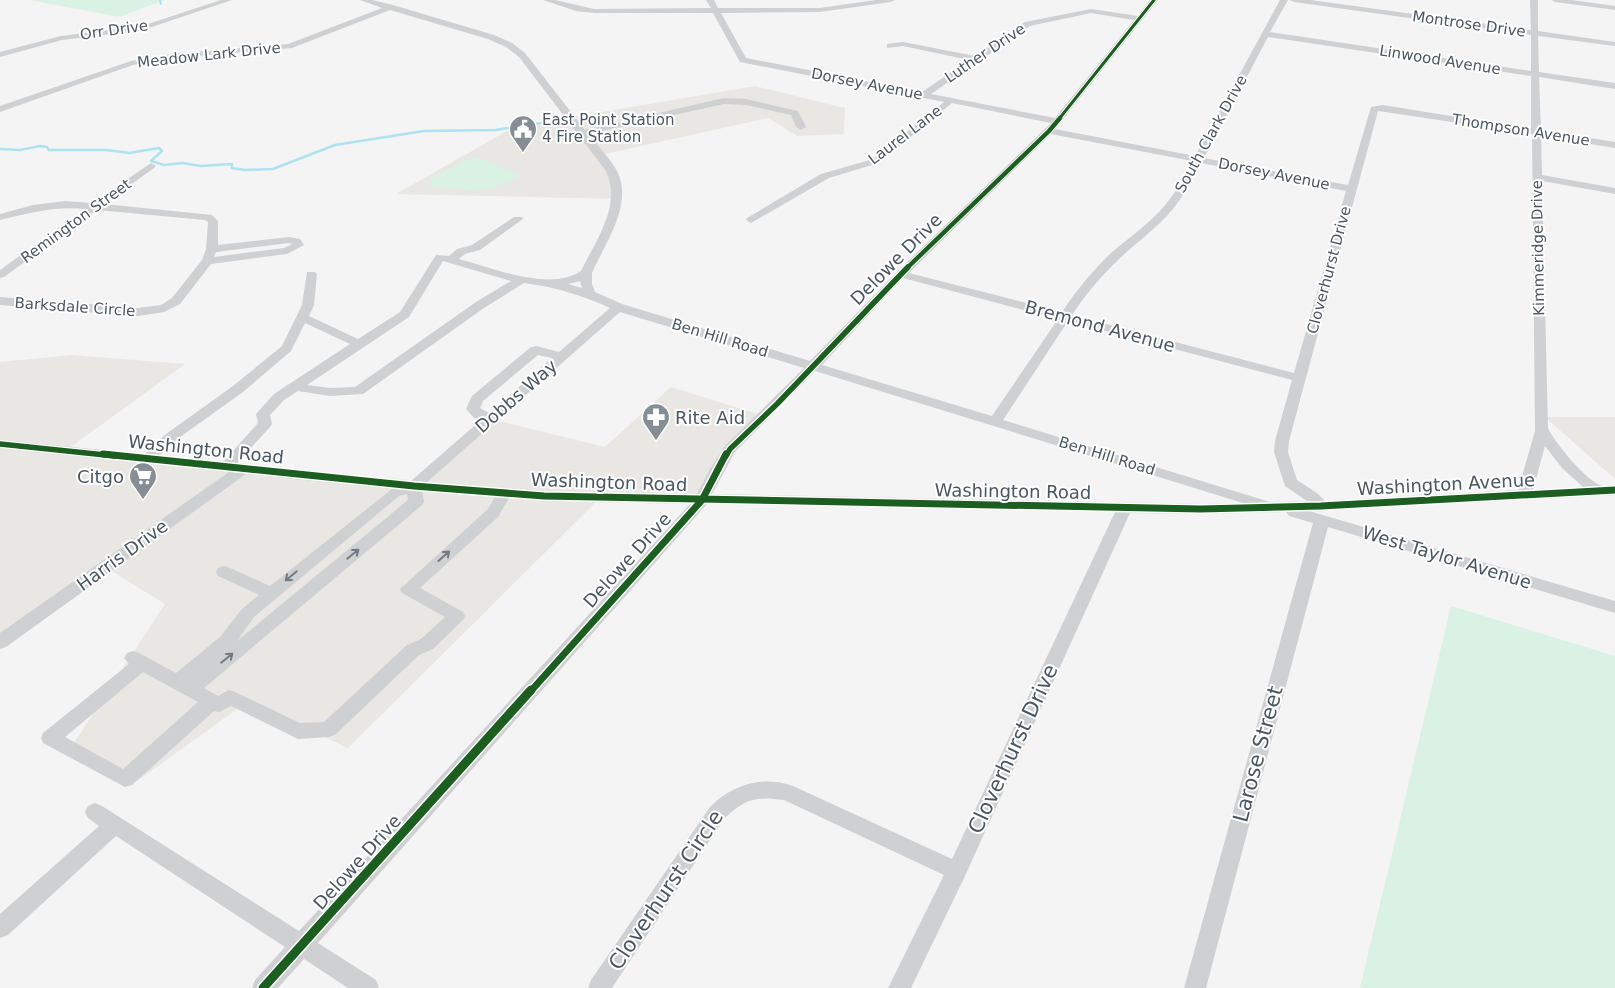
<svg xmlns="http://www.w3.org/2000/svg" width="1615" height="988" font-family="'DejaVu Sans',sans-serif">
<rect width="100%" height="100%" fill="#f4f4f4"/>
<g fill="#e8e7e3">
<path d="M755 86 845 108 844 134 797 136 769 118 605 154 621 199 396 194 514 127Z"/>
<path d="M72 355 185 364 68 449 421 481 491 419 605 447 671 387 764 416 729 450 706 501 598 500 348 748 247 702 137 781 70 749 165 604 105 567 0 646V362Z"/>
<path d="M1545 417H1615V479L1597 463Z"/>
</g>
<g fill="#d9f2e3">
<path d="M30 0H165L119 17Z"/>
<path d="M475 157 514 172 518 176C495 193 456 191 430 186V180L463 161Z"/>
<path d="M1451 606 1615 656V988H1360Z"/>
</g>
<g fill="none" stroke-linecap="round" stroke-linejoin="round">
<path stroke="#aee2f0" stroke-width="2" d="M160 0 161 4"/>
<path stroke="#aee2f0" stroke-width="2.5" d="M0 149 20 150 40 146 47 147 49 150H106L129 153 159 148 162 151 151 161 164 165 182 163 201 166 232 164V168L245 170 273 169 335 145 424 131 495 130 542 123"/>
<g fill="#ced0d2" fill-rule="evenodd">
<path d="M221 0H232L143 30 62 40 0 57V52L61 36 142 26Z"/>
<path d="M360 0H372L393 5 494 35 512 43 525 53 585 130 724 98 746 99 798 111 806 127 801 130 796 127 791 115 746 105 724 104 588 134C598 146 610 158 617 171 634 204 605 243 592 273V284L595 292 622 304 810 361 897 272 1051 123 952 103 879 163 829 178 751 223 746 220 747 218 821 174 873 159 944 102 740 62 713 13H594L576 11 543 0H555L594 9 711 8 706 0H714L718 8H820L876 0H895L891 2 820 12 721 13 746 58 922 92 969 60 903 46 887 48V44L903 42 975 56 1025 22 1091 9 1138 16 1150 0H1158L1055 129 1195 156 1280 0H1288L1270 32 1531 71V35L1294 2 1290 0H1310L1531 30 1530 0H1538V31L1615 42V46L1538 36 1539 72 1615 83V89L1539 77 1541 130 1615 142V148L1541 136 1542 175 1615 188V194L1542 181 1548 428C1554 442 1588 483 1603 486 1606 486 1611 485 1615 485V495L1309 511 1615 601V613L1328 527 1206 988H1184L1313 523 1289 516 1286 512 1201 514 1130 513 964 878 911 988H888L944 875 784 800C756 796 744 799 724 819L612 988H588L591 980 710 807C732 785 762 775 793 786L952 859 1115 512 707 504 318 943 376 980 379 988H348L304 959 278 988H252L255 980 285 947 116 836 8 935 0 938V914L99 826 88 818 85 812 88 806 95 803 102 806 299 931 690 504 544 501 509 498 498 517 420 588 463 612 465 616 463 620 433 649 419 655 336 734 329 737 298 739 231 706 219 712 214 711 132 785 125 787 43 743 41 738 43 733 129 664 124 658 127 653 133 651 139 653 176 673 220 637 242 609 259 595 218 576 216 572 218 568 224 566 230 568 270 586 392 489 246 474 6 647 0 649V633L229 472 0 448V440L144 454 166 434 233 386 282 346 302 305 307 272H315L317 274 314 305 309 316 358 339 400 312 436 255 449 256 457 249 472 245 514 217H522L523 219 480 250 465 254 459 259C492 268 551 292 581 271 596 240 622 206 606 171L519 57 506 47 488 39 390 10 292 48 171 58 133 65 0 112V106L131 61 171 54 288 44 382 8ZM1091 13 1134 20 1055 118 931 94 1030 26ZM1268 37 1531 76V129L1383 105 1371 107 1348 185 1204 158ZM1378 111 1532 134 1535 431 1518 490 1325 501 1317 493 1297 480 1288 452 1289 441ZM1051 134 1192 161C1184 176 1177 191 1166 204 1150 223 1130 237 1111 253 1092 271 1076 291 1062 312L909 273ZM1201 163 1346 191 1294 373 1072 315C1086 294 1101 276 1119 259 1137 242 1157 228 1173 209 1184 195 1193 179 1201 163ZM443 261 511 281 476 302 355 387 330 388 307 385 409 317ZM903 278 1058 319 992 416 822 365ZM580 281 582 288 568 284ZM524 283C555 287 582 295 610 308L559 352 536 346 531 347 472 396 466 409 474 418 481 420 411 481 237 463 270 427 272 424 270 415 284 400 298 391 330 396 363 394 484 308ZM620 312 804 368 725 446 710 469 697 494 544 491 427 482ZM1068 321 1292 380 1275 441 1274 452 1285 486 1307 501 1270 502 1003 420ZM305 323 350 344 274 394 256 414 258 423 223 462 159 456 176 440 243 392 291 351ZM538 355 552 358 489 413 480 408 483 401ZM815 371 1243 503 1201 504 712 494 735 452ZM1545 446 1562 468 1583 487 1533 490ZM422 491 495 497 488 509 400 589 402 593 445 617 421 639 407 645 324 722 300 723 235 692 229 690 218 696 204 688 421 506 424 502ZM407 494 408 500 237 641 254 617 399 496ZM143 672 198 702 123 769 65 737Z"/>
<path d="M1551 0H1571L1615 6V10L1555 2Z"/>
<path d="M151 163 156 166 154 168 104 204 212 215 218 221V245L289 237 300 239 304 245 287 254 211 264 180 304 164 312 138 316 0 305V297L138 308 161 305 172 298 202 260 206 249 208 222 205 220 97 210 4 277 0 278V270L85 209C55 206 29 213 0 220V214L33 205 65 201 92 203ZM289 243 292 244 284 248 214 257 216 252Z"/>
</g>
<g stroke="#fff" stroke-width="5">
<path id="cycleway-far4" d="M1059 119 1154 0"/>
</g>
<g stroke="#fff" stroke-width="6">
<path id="cycleway-far3" d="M907 268 1049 131 1060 118"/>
</g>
<g stroke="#fff" stroke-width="8">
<g id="cycleway-far2">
<path d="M0 444 115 456"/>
<path d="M726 456 730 449 777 404 908 267"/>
</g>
</g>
<g stroke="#fff" stroke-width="10">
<g id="cycleway-far1">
<path d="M103 454 414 486 544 496 1201 509 1321 506 1615 490"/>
<path d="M530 692 702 500 726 454"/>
</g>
</g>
<g stroke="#fff" stroke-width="12">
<path id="cycleway" d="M263 988 531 690"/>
</g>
<use href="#cycleway-far4" stroke="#1b5e20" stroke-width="3"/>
<use href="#cycleway-far3" stroke="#1b5e20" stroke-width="4.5"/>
<use href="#cycleway-far2" stroke="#1b5e20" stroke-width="5.5"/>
<use href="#cycleway-far1" stroke="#1b5e20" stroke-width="7"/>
<use href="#cycleway" stroke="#1b5e20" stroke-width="9"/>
</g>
<defs><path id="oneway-shaft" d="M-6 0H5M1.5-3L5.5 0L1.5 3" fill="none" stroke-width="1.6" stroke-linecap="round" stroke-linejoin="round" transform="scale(1.25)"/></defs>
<g stroke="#727b83">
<use href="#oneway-shaft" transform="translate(353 554) rotate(-39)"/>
<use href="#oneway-shaft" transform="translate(444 556) rotate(-42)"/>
<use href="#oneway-shaft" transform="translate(291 576) rotate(141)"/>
<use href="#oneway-shaft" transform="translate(227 658) rotate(-39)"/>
</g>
<defs>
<g id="civic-pin" transform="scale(1.4375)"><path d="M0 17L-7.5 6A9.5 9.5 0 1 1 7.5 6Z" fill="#868d94" stroke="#fff"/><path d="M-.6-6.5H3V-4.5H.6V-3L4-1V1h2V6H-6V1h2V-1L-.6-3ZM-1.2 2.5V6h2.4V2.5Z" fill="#fff"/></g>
<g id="pharmacy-pin" transform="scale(1.4375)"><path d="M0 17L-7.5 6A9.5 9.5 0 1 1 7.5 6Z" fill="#868d94" stroke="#fff"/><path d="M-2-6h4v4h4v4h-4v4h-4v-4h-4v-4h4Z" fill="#fff"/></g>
<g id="supermarket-pin" transform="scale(1.4375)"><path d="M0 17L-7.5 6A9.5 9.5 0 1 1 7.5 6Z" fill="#868d94" stroke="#fff"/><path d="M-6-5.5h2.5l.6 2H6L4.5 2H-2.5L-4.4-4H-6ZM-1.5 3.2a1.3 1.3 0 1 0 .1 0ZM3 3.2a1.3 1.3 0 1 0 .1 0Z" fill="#fff"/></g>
</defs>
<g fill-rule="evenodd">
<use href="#civic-pin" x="523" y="129"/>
<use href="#pharmacy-pin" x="656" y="417"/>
<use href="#supermarket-pin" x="143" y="476"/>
</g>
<g text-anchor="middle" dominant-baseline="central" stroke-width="4" stroke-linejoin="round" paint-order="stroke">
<g font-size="15" fill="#4a5661" stroke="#fff">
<text transform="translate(1469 24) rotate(8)">Montrose Drive</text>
<text transform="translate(114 30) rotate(-8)">Orr Drive</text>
<text transform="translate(985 53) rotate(-34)">Luther Drive</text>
<text transform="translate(209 55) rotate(-6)">Meadow Lark Drive</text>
<text transform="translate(1440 60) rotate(9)">Linwood Avenue</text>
<text transform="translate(867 84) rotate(11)">Dorsey Avenue</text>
<text transform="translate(1521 130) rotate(9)">Thompson Avenue</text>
<text transform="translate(1211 134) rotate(-61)">South Clark Drive</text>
<text transform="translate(905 135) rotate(-37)">Laurel Lane</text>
<text transform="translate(1274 174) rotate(11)">Dorsey Avenue</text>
<text transform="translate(76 221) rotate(-36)">Remington Street</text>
<text transform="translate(1538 248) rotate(-91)">Kimmeridge Drive</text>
<text transform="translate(1329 270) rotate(-75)">Cloverhurst Drive</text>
<text transform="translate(75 307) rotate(4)">Barksdale Circle</text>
<text transform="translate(720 338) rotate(17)">Ben Hill Road</text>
<text transform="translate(1107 456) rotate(17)">Ben Hill Road</text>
</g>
<g font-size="15" fill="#4a5661" stroke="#fff" text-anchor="start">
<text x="542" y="120">East Point Station<tspan x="542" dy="17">4 Fire Station</tspan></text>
</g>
<g font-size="18" fill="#4a5661" stroke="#fff">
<text transform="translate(896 259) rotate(-45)">Delowe Drive</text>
<text transform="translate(1100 326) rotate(15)">Bremond Avenue</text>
<text transform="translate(516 396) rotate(-41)">Dobbs Way</text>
<text transform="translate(206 449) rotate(6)">Washington Road</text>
<text transform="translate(609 482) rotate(2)">Washington Road</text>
<text transform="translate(1446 484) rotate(-3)">Washington Avenue</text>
<text transform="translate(1013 491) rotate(1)">Washington Road</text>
<text transform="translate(122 555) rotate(-36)">Harris Drive</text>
<text transform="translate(1447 557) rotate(17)">West Taylor Avenue</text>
<text transform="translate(627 560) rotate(-48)">Delowe Drive</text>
<text transform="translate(357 862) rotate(-48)">Delowe Drive</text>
</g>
<g font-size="18" fill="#4a5661" stroke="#fff" text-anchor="start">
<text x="675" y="417">Rite Aid</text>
<text x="124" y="476" text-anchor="end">Citgo</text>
</g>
<g font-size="21" fill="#4a5661" stroke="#fff">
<text transform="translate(1013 749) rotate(-65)">Cloverhurst Drive</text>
<text transform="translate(1258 754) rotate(-75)">Larose Street</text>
<text transform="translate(666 890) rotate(-56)">Cloverhurst Circle</text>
</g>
</g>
</svg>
